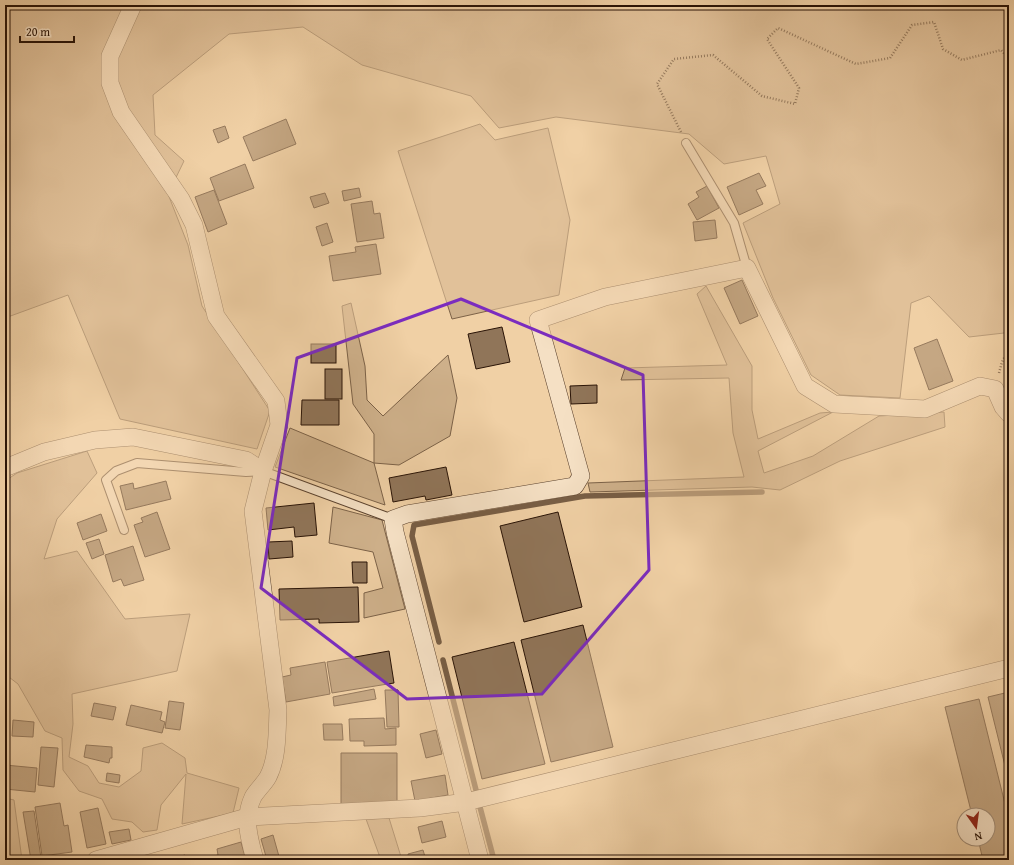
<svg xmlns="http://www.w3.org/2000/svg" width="1014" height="865" font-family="'Gentium Book Plus',serif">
<rect width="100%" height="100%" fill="#f0d0a5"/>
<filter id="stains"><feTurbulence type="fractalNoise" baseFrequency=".005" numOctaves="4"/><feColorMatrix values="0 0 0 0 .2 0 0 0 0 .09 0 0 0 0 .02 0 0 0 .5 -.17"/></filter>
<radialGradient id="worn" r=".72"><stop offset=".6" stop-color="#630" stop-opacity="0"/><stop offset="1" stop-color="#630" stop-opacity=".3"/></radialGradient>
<g fill="#ceb08a" stroke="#7c6248">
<path d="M5 5H1009V326L1004 333 969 337 929 296 911 303 900 398 840 395 811 375 773 298 743 223 780 204 766 156 724 164 689 134 556 117 499 128 471 96 362 65 303 27 229 34 153 95 155 135 184 161 168 194 188 245 202 306 270 411 257 449 120 419 68 295 5 318Z"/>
<path d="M480 124 495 140 548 128 570 220 559 295 452 319 398 151Z"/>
<path d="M706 286 752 366V410L758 439 820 413 833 412 758 451 764 473 813 456 879 416 944 412 945 427 840 461 780 490 752 487 590 492 588 483 744 477 733 433 729 378 621 380 625 368 727 365 697 294Z"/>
<path d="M351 303 365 366 367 400 383 416 448 355 457 398 450 436 399 465 374 463 385 505 275 467 290 428 374 463V434L353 404 342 306Z"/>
<path d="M87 451 97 473 57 519 44 559 77 551 125 619 190 614 177 671 72 694 73 724 69 757 88 766 99 783 119 787 141 771 143 748 162 743 185 758 187 773 239 788 233 813 182 824 186 774 161 805 157 830 143 832 132 822 112 819 102 799 79 791 63 770 62 738 45 731 18 684 5 674V481L17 473Z"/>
<path d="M333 507 382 520 405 609 364 618V593L383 588 373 552 329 543Z"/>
<path d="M5 798 14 800 22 860H5Z"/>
<path d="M389 818 402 860H381L366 819Z"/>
</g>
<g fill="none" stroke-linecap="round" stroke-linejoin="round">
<g stroke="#785e45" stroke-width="5.5">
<path d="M439 642 412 536 414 525 585 496 762 492"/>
<path d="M443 660 476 790"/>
<path d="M480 807 494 860"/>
</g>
</g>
<g fill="#907559" stroke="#291306">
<path d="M286 119 296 144 253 161 243 137Z"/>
<path d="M225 126 229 138 218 143 213 130Z"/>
<path d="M245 164 254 188 219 201 210 178Z"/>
<path d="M759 173 766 186 756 190 763 204 739 215 727 187Z"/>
<path d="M707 186 719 208 697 220 688 204 699 197 696 192Z"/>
<path d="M359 188 361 197 344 201 342 191Z"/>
<path d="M214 190 227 224 208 232 195 197Z"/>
<path d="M325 193 329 203 314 208 310 197Z"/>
<path d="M372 201 374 214 380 213 384 238 357 242 351 204Z"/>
<path d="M715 220 717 238 695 241 693 222Z"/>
<path d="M327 223 333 242 322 246 316 227Z"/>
<path d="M376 244 381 274 333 281 329 256 356 252 355 247Z"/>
<path d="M742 280 758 316 740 324 724 288Z"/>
<path d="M502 327 510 362 476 369 468 334Z"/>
<path d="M937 339 953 381 929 390 914 348Z"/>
<rect x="311" y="344" width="25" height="19"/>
<rect x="325" y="369" width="17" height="30"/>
<path d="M597 385V403L571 404 570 386Z"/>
<path d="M302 400H339V425H301Z"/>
<path d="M446 467 452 495 426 500 425 496 393 502 389 478Z"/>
<path d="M166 481 171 499 126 510 120 486 133 483 134 489Z"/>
<path d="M314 503 317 535 295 537 294 527 268 530 266 508Z"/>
<path d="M157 512 170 549 145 557 134 525 143 522 141 518Z"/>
<path d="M558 512 582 607 524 622 500 526Z"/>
<path d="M101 514 107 531 83 540 77 523Z"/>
<path d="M99 539 104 554 92 559 86 543Z"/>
<path d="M292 541 293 557 269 559 268 542Z"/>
<path d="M133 546 144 580 124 586 121 579 113 582 105 555Z"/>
<path d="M352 562H367V583H353Z"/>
<path d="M358 587 359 622 319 623V619L280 620 279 589Z"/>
<path d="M583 625 613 747 551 762 521 640Z"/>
<path d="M514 642 545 764 482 779 452 657Z"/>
<path d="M389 651 394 683 332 693 327 662Z"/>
<path d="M325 662 330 694 286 702 282 677 291 675 290 668Z"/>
<path d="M374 689 376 699 334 706 333 697Z"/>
<path d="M385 690H398L399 727H387Z"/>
<path d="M1009 692V782L988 697Z"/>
<path d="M979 699 1009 820V860H983L978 839H988V815H972L945 707Z"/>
<path d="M169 701 184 703 180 730 165 728Z"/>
<path d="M94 703 116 707 113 720 91 716Z"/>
<path d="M131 705 162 712 160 720 165 722 162 733 126 725Z"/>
<path d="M384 718 385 729 396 728V745L364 746V741H350L349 719Z"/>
<path d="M13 720 34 722 33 737 12 736Z"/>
<path d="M323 724H342L343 740H324Z"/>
<path d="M436 730 442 754 426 758 420 734Z"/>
<path d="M86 745 112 747V758H110L109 763 84 757Z"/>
<path d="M41 747 58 748 54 787 38 785Z"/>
<path d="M341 753H397V804L341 805Z"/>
<path d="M5 765 37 768 35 792 5 789Z"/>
<path d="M107 773 120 775 119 783 106 781Z"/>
<path d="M445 775 448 795 415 801 411 781Z"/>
<path d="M60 803 64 826 68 825 72 852 42 856 35 807Z"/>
<path d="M98 808 106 844 87 848 80 812Z"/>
<path d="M34 811 41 858 31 860 23 812Z"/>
<path d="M442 821 446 837 422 843 418 827Z"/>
<path d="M129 829 131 840 112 844 109 832Z"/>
<path d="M273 835 280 860H267L261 839Z"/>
<path d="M241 842 246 860H205V858L218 855 217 849Z"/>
<path d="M423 850 426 860H409L408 854Z"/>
<path d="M185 855 187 860H172V858Z"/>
</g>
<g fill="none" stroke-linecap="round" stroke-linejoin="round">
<g stroke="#5b422e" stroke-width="10">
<g id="lane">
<path d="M686 143 734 223 747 268"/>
<path d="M124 530 106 480 116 471 137 463 246 472 263 471 393 519"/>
</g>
</g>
<g stroke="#5b422e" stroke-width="18">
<g id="street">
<path d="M133 5 110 56V83L121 112 181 199 194 225 216 316 276 401 279 425 263 471 253 511 278 710C277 731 278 758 268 777 264 784 257 790 253 797 243 818 249 838 255 860"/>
<path d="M5 468 44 452 95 440 133 437 246 460 263 471"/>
<path d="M96 860 247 817 420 808 466 802 1009 668"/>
<path d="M480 860 395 532 393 519 407 514 575 486 581 476 538 320 605 297 747 268 805 386 834 404 925 409 980 386 995 389 1003 407 1009 414"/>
</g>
</g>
<g stroke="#291306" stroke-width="2.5" stroke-dasharray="1 2" stroke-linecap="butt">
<path d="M681 132 657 84 674 59 713 55 762 96 795 104 799 88 767 39 778 28 856 64 890 58 912 25 934 22 943 49 962 60 1001 50 1009 59"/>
<path d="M999 373 1002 362 1009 349"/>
</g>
<use href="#lane" stroke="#f5e0c4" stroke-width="8"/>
<use href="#street" stroke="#f5e0c4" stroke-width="17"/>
</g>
<path d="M0 0H1014V865H0ZM461 299 643 375 649 570 542 694 407 699 261 588 297 358Z" fill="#f0d0a5" fill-opacity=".55" fill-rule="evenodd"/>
<path fill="none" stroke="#7b2cbf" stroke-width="3" stroke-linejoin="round" d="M461 299 643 375 649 570 542 694 407 699 261 588 297 358Z"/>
<rect width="1014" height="865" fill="none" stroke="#f0d0a5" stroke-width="20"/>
<rect x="6" y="6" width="1002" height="853" fill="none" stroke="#291306" stroke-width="2"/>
<rect x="10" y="10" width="994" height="845" fill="none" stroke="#291306"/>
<g transform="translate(976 827) rotate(166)"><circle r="19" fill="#f5e0c4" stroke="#a38e78"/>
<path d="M0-3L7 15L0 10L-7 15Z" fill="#8f2418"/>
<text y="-6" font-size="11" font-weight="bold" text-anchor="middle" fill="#291306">N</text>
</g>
<path d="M20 36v6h54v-6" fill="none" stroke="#291306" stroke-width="2"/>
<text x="26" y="36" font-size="12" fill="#291306" stroke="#f5e0c4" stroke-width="3" paint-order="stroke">20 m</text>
<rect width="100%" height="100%" filter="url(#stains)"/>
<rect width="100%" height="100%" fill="url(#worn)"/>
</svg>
